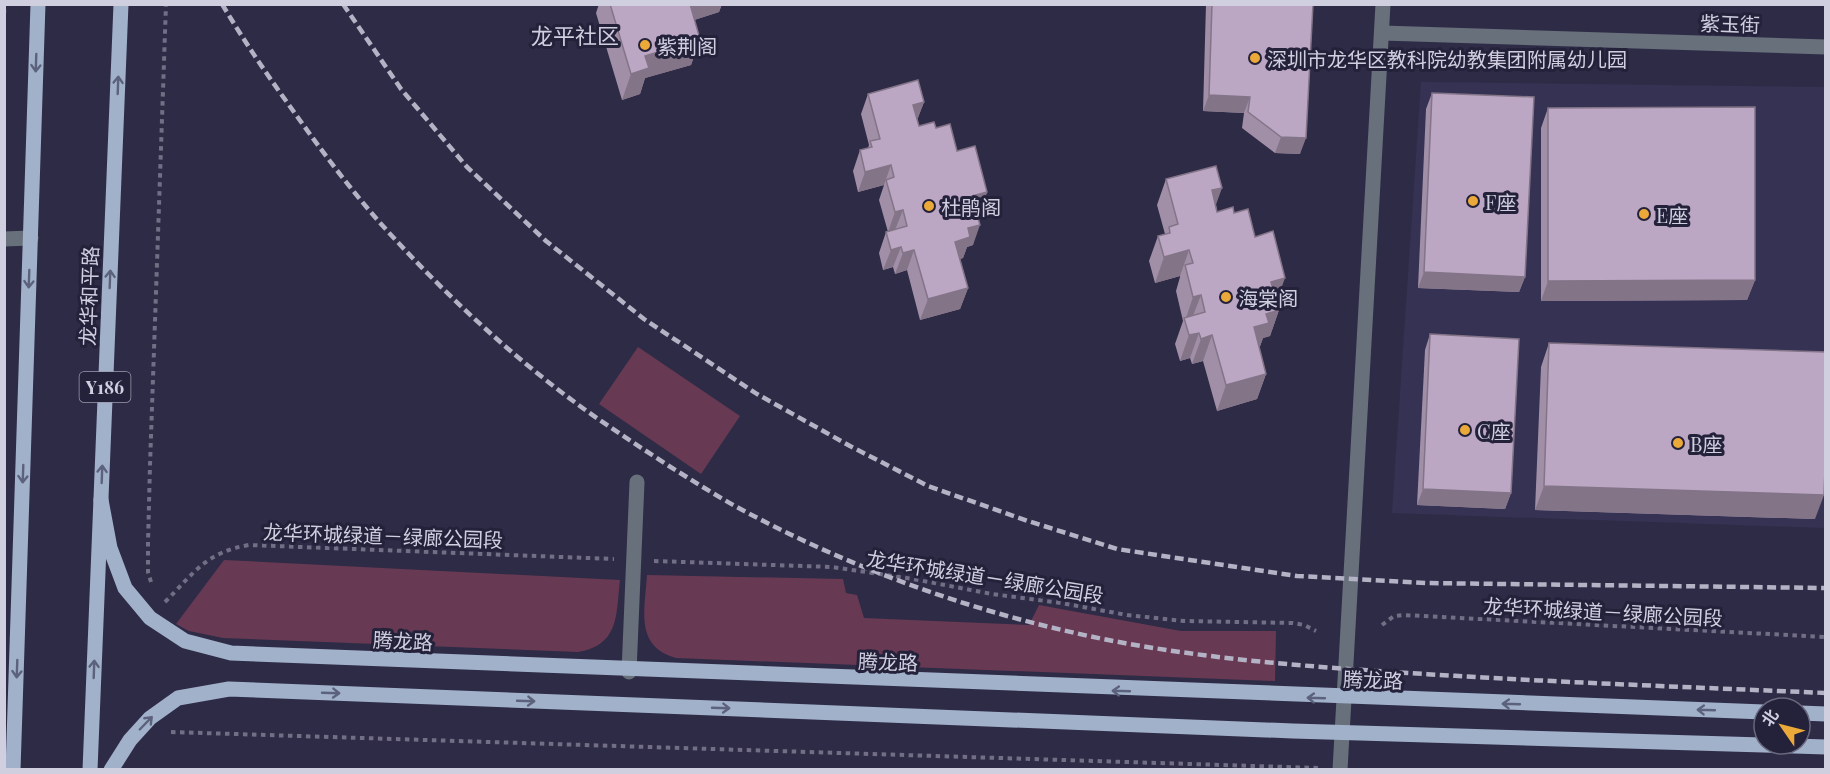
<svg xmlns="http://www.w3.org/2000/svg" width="1830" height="774" font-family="'Playfair Display','Noto Sans SC',serif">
<rect width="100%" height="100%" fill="#2e2b46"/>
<path fill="#363253" d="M1421 82 1825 87V528L1392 513Z"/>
<g fill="#683953">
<path d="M638 347 740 416 701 474 599 404Z"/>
<path d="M224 560 620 580C616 614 620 645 578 652L223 638 189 631 176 624Z"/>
<path d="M647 575 843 579 846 593 857 595 864 618 1029 625 1039 605 1181 631H1276L1275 681 676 658C634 646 645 609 647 575Z"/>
</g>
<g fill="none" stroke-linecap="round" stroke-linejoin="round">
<g stroke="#716e85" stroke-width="4" stroke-dasharray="4.5 4.5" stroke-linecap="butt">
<path d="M4 14 5 4"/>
<path d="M654 561 832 567 913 579 992 594 1061 603 1127 615 1184 621 1293 623 1304 625 1316 631"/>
<path d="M151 582 148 572V543L150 465 166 4"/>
<path d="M165 602C194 573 206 552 249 545L614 559"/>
<path d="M1382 625 1394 616 1403 615 1826 637"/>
<path d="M171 732 1318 768"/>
</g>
<g stroke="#68707c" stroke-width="15">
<path d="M1382 33 1826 47"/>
<path d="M4 239 31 238"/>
<path d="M629 672 637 482"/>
<path d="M1340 770 1383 4"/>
</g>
<g stroke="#a1b1ca" stroke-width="15">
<path d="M101 500 110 548 125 588 150 618 185 641 231 653C742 677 1253 696 1764 712"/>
<path d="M1800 713 1826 714"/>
<path d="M13 770 38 4"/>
<path d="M90 770 121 4"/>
<path d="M111 770 130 740 150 718 178 698 229 689 1293 731 1826 747"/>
</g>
<g stroke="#b4b2c5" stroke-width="4.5" stroke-dasharray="9 4.5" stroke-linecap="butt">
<path d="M222 4C243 39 265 72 289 105 321 150 354 195 392 236 450 299 515 359 584 409 612 429 640 447 669 466 695 482 721 499 748 513 865 575 994 619 1124 643 1218 660 1314 667 1409 673 1548 682 1687 687 1826 693"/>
<path d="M343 4 401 89 467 167 546 241 644 319 757 394 850 446 928 486 1028 521 1117 549 1297 576 1426 583 1826 588"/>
</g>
</g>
<g fill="#a18fa8">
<path d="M599 4H722L719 12 694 20 700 39 691 65 645 78 640 94 622 100 596 13Z"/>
<path d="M1206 4H1313L1300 154 1275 153 1242 128 1244 113 1203 111Z"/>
<path d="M1432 93 1525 277 1519 292 1418 288 1426 109Z"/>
<path d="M868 94 924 102 917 120 919 126 936 128 957 151 987 192 980 213H977L973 245 967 247 963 258 960 259 968 288 960 309 920 320 907 270 895 274 893 267 883 270 879 253 886 232H888L879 200 884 185 858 192 853 171 860 150 868 148 869 145 861 114Z"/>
<path d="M1548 108 1755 280 1747 300 1541 301V128Z"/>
<path d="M1166 179 1216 205 1217 212 1234 213 1255 237 1279 310 1270 336 1263 338 1259 349 1266 374 1257 399 1217 411 1203 361 1192 364 1190 358 1180 361 1175 344 1183 321 1176 291 1180 277V276L1155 283 1149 261 1158 236 1165 234 1157 205Z"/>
<path d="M1430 334 1511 493 1505 509 1417 505 1425 350Z"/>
<path d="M1549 343 1815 519 1535 510 1541 367Z"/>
</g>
<g fill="#837488">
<path d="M686 4H722L719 12 679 25Z"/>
<path d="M700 39 691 65 645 78 640 94 622 100 631 74 645 56Z"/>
<path d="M1209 95 1250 97 1244 113 1203 111Z"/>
<path d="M924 102 916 123 913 105Z"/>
<path d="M1281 137 1306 138 1300 154 1275 153Z"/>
<path d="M891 165 884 185 858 192 865 172Z"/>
<path d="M1222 188 1213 213 1212 190Z"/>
<path d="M987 192 980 213 965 217 972 196Z"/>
<path d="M903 210 895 230 888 232 895 212Z"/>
<path d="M980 225 973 245 967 247 963 258 948 262 955 242 968 228Z"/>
<path d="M901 247 893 267 883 270 891 250Z"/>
<path d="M914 250 907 270 895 274 903 253Z"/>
<path d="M1189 250 1180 276 1155 283 1164 257Z"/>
<path d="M1424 272 1525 277 1519 292 1418 288Z"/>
<path d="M1285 278 1276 303 1271 282Z"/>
<path d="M1755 280 1747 300 1541 301 1548 281Z"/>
<path d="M968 288 960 309 920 320 928 299Z"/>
<path d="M1201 295 1191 321H1185L1193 297Z"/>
<path d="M1279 310 1270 336 1263 338 1259 349 1254 327 1266 314Z"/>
<path d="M1199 333 1190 358 1180 361 1189 335Z"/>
<path d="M1212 335 1203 361 1192 364 1201 339Z"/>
<path d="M1266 374 1257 399 1217 411 1226 385Z"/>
<path d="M1544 486 1824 495 1815 519 1535 510Z"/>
<path d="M1423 489 1511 493 1505 509 1417 505Z"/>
</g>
<g fill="#bba6c3" stroke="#837488" stroke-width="1.5">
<path d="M610 4H690L700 39 645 56 649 68 631 74Z"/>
<path d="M1212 4H1313L1306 138 1281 137 1248 112 1250 97 1209 95Z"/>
<path d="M918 80 924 102 913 105 919 126 934 122 936 128 950 124 957 151 975 146 987 192 972 196 980 225 968 228 970 237 955 242 968 288 928 299 914 250 903 253 901 247 891 250 886 232 907 226 903 210 895 212 886 180 894 177 891 165 865 172 860 150 872 147 870 141 880 139 868 94Z"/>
<path d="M1432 93 1534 97 1525 277 1424 272Z"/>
<path d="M1755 107V280L1548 281V108Z"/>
<path d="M1216 166 1222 188 1212 190 1217 212 1233 207 1234 213 1248 209 1255 237 1273 231 1285 278 1271 282 1279 310 1266 314 1269 323 1254 327 1266 374 1226 385 1212 335 1201 339 1199 333 1189 335 1184 318 1205 312 1201 295 1193 297 1185 265 1193 263 1189 250 1164 257 1158 236 1170 233 1169 227 1178 224 1166 179Z"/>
<path d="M1430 334 1519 339 1511 493 1423 489Z"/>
<path d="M1549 343 1826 352V446L1824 495 1544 486Z"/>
</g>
<defs><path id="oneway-shaft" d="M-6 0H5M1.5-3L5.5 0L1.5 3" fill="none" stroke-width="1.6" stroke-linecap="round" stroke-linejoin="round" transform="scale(1.5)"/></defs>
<g stroke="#5c627b">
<use href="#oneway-shaft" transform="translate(36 63) rotate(92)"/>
<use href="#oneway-shaft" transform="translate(118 85) rotate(-88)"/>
<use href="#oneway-shaft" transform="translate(29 279) rotate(92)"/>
<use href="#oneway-shaft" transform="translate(110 279) rotate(-88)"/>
<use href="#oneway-shaft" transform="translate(23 474) rotate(92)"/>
<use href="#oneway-shaft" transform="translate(102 474) rotate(-88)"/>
<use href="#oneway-shaft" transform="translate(17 669) rotate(92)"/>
<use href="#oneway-shaft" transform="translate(94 669) rotate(-88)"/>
<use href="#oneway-shaft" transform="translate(1121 691) rotate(-178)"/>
<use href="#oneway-shaft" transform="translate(331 693) rotate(2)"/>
<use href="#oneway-shaft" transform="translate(1316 698) rotate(-178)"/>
<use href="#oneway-shaft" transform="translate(526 701) rotate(2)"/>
<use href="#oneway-shaft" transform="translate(1511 704) rotate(-178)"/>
<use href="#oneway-shaft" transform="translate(721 708) rotate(2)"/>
<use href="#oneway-shaft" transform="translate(1706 710) rotate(-178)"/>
<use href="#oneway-shaft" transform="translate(146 723) rotate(-46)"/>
</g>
<g fill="#eba93a" stroke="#24213b" stroke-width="2">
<circle cx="645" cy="45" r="6"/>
<circle cx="1255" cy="58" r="6"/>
<circle cx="1473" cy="201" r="6"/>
<circle cx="929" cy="206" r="6"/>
<circle cx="1644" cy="214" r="6"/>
<circle cx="1226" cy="297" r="6"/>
<circle cx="1465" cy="430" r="6"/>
<circle cx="1678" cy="443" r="6"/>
</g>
<g text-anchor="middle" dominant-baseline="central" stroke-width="6" stroke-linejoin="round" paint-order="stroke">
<rect fill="#24213b" stroke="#9c9bae" stroke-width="1.5" x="79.5" y="372" width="51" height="30" rx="4.5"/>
<g font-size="18" font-weight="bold" fill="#d0cfe0">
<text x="105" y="387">Y186</text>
</g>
<g font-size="20" fill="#d0cfe0" stroke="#24213b">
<text transform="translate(1730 23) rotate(2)">紫玉街</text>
<text transform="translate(88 296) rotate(-88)">龙华和平路</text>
<text transform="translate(383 535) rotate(2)">龙华环城绿道－绿廊公园段</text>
<text transform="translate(985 576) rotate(9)">龙华环城绿道－绿廊公园段</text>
<text transform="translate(1603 611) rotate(3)">龙华环城绿道－绿廊公园段</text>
<text transform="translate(403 640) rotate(3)">腾龙路</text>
<text transform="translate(888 661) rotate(2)">腾龙路</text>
<text transform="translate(1373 679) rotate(2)">腾龙路</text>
</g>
<g font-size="20" fill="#d0cfe0" stroke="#24213b" text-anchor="start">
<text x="657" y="45">紫荆阁</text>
<text x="1267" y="58">深圳市龙华区教科院幼教集团附属幼儿园</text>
<text x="1485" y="201">F座</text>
<text x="941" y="206">杜鹃阁</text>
<text x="1656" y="214">E座</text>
<text x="1238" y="297">海棠阁</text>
<text x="1477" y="430">C座</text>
<text x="1690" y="443">B座</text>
</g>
<g font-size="22" fill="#d0cfe0" stroke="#24213b">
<text x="575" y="35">龙平社区</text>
</g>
</g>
<rect width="1830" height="774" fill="none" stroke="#d0cfe0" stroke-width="12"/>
<g transform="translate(1782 726) rotate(305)"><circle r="28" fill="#24213b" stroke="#69677d" stroke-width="1.5"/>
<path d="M0-4.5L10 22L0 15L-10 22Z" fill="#eba93a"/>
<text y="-9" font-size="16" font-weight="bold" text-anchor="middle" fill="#d0cfe0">北</text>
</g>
</svg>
